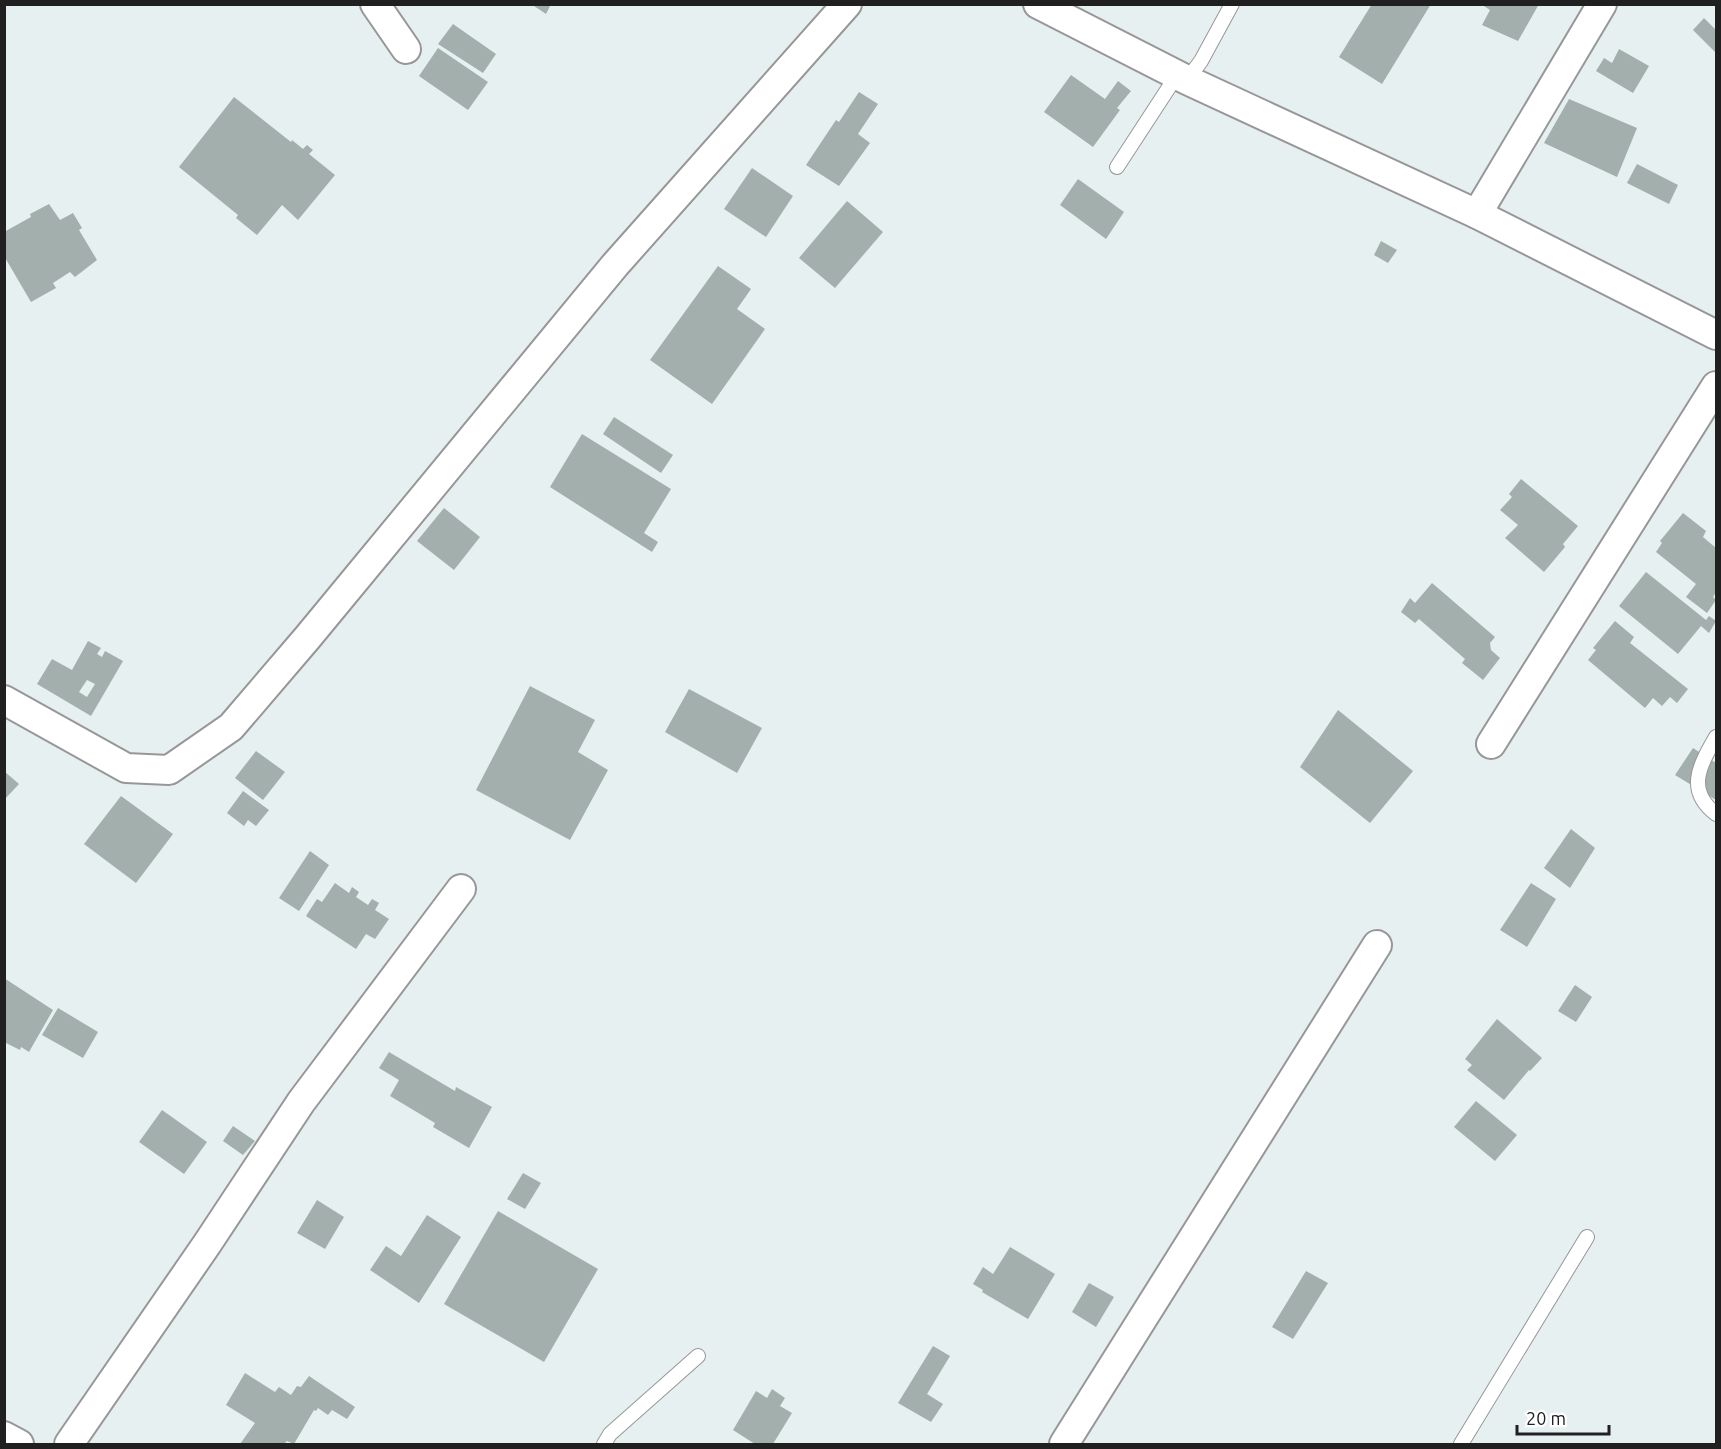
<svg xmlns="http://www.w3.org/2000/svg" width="1721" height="1449" font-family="Ubuntu,sans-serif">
<rect width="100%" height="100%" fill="#e7f0f1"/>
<g fill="#a2afad" fill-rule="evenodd">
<path d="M531 4H551L546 14Z"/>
<path d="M1372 4H1431L1382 84 1339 57Z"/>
<path d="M1481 4H1539L1518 41 1482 25 1490 10Z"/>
<path d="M1704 18 1716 30V53L1693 30Z"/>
<path d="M453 24 496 54 483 73 438 44Z"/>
<path d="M438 48 488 82 468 110 419 76Z"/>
<path d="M1619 49 1649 66 1633 93 1596 71 1604 58 1612 63Z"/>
<path d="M1071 75 1105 99 1118 81 1131 91 1117 108 1120 110 1093 147 1044 112Z"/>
<path d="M859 92 878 104 858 134 870 143 839 186 806 165 836 120 839 122Z"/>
<path d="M234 97 291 142 292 140 303 149 307 145 313 150 309 154 335 175 298 220 282 205 257 235 236 218 238 215 179 167Z"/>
<path d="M1569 99 1637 128 1617 177 1544 143Z"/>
<path d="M1637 164 1678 185 1669 204 1627 183Z"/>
<path d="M752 168 793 196 766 237 724 209Z"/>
<path d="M1078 179 1124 212 1106 239 1060 205Z"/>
<path d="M847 201 883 232 835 288 799 258Z"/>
<path d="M49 204 60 220 73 213 82 228 79 230 97 260 75 277 70 272 53 283 56 288 31 302 4 256V232L31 217 30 214Z"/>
<path d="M1381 241 1397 250 1388 263 1374 255Z"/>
<path d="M718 266 751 289 737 309 765 329 712 404 650 360Z"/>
<path d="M614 417 673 455 661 473 603 434Z"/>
<path d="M582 434 671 489 644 533 658 542 652 552 550 487Z"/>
<path d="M1521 479 1578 526 1563 544 1565 547 1544 572 1505 538 1518 525 1500 510 1512 497 1509 494Z"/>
<path d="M444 508 480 537 454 570 417 541Z"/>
<path d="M1683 513 1706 531 1703 537 1716 548V592L1713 597 1716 600 1707 613 1686 597 1696 584 1656 552 1662 543 1660 541Z"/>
<path d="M1646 572 1706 620 1709 616 1716 621 1709 633 1701 626 1678 654 1619 606Z"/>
<path d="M1432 583 1495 637 1490 643 1491 650 1500 658 1483 680 1462 663 1465 659 1419 619 1415 623 1401 612 1410 598 1415 603Z"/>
<path d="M1615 621 1634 637 1630 643 1688 689 1677 703 1670 697 1662 706 1653 698 1645 708 1588 660 1596 650 1593 648Z"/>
<path d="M88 641 101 648 97 654 102 657 105 651 123 661 91 716 37 684 52 659 72 670ZM87 680 95 684 87 697 79 692Z"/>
<path d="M530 686 595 720 578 752 608 770 570 840 476 790Z"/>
<path d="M689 689 762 728 737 773 665 732Z"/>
<path d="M1338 710 1413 771 1370 823 1300 767Z"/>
<path d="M1693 748 1716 763V800L1675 775Z"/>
<path d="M256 751 285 772 263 800 235 778Z"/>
<path d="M4 771 19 784 4 800Z"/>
<path d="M243 791 269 810 256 826 248 820 244 826 227 813Z"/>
<path d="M121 796 173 834 136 883 84 844Z"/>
<path d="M1571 829 1595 848 1570 888 1544 868Z"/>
<path d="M310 851 329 865 299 911 279 898Z"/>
<path d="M335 883 349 893 352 887 359 892 356 897 368 905 372 899 379 903 375 910 389 919 375 939 366 934 356 949 306 916 317 899 322 902Z"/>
<path d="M1531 883 1556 899 1527 947 1500 930Z"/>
<path d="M4 978 53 1010 29 1052 21 1047 20 1050 4 1042Z"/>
<path d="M1575 985 1592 997 1576 1022 1558 1011Z"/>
<path d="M58 1008 98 1032 83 1058 42 1035Z"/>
<path d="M1497 1019 1542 1058 1530 1071 1529 1070 1504 1100 1467 1070 1472 1065 1465 1059Z"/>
<path d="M389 1052 455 1091 456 1087 492 1107 469 1148 433 1127 435 1123 390 1096 399 1080 379 1068Z"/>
<path d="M1476 1101 1517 1135 1495 1161 1454 1127Z"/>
<path d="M162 1110 207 1142 184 1174 139 1142Z"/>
<path d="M233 1126 255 1141 243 1155 223 1141Z"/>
<path d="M523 1173 541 1183 525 1209 507 1199Z"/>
<path d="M317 1200 344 1217 325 1249 297 1233Z"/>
<path d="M498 1211 598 1269 544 1362 444 1304Z"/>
<path d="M427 1215 461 1237 419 1303 370 1270 386 1246 401 1256Z"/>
<path d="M1010 1247 1055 1274 1028 1319 982 1292 983 1290 973 1284 983 1267 993 1274Z"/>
<path d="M1306 1271 1328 1283 1293 1339 1272 1327Z"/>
<path d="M1089 1283 1114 1297 1096 1327 1072 1312Z"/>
<path d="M933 1346 950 1356 927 1394 943 1404 931 1422 898 1403Z"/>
<path d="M245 1373 275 1392 279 1387 291 1395 297 1386 301 1387 309 1376 355 1407 347 1419 332 1410 328 1415 318 1408 316 1411 314 1410 294 1444 287 1441 284 1444H240L255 1423 226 1405Z"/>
<path d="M772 1389 785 1398 780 1406 792 1413 773 1444H755L733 1430 756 1391 767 1398Z"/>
</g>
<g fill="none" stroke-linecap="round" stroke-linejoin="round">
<g stroke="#979797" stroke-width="16">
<g id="lane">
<path d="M1187 80 1201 61 1232 4"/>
<path d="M1117 167 1177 75"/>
<path d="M1716 737C1700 765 1685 790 1716 814"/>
<path d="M604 1444 610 1434 698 1356"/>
<path d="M1461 1444 1587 1237"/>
</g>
</g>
<g stroke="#979797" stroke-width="32">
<g id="street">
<path d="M375 4 406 49"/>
<path d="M1038 4 1187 80 1477 214 1716 335"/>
<path d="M1477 214 1602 4"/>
<path d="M4 700 126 768 169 770 231 727 308 637 615 265 847 4"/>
<path d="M1491 744 1716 386"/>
<path d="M4 1436 19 1444"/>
<path d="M69 1444 207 1244 301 1102 461 889"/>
<path d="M1064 1444 1377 945"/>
</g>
</g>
<use href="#lane" stroke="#fff" stroke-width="14"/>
<use href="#street" stroke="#fff" stroke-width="28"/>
</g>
<rect width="1721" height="1449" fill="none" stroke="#202020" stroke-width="12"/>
<path d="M1517 1425v9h92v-9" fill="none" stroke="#202020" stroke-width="3"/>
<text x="1526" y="1425" font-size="18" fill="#202020" stroke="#ffffff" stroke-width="4.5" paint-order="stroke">20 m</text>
</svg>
